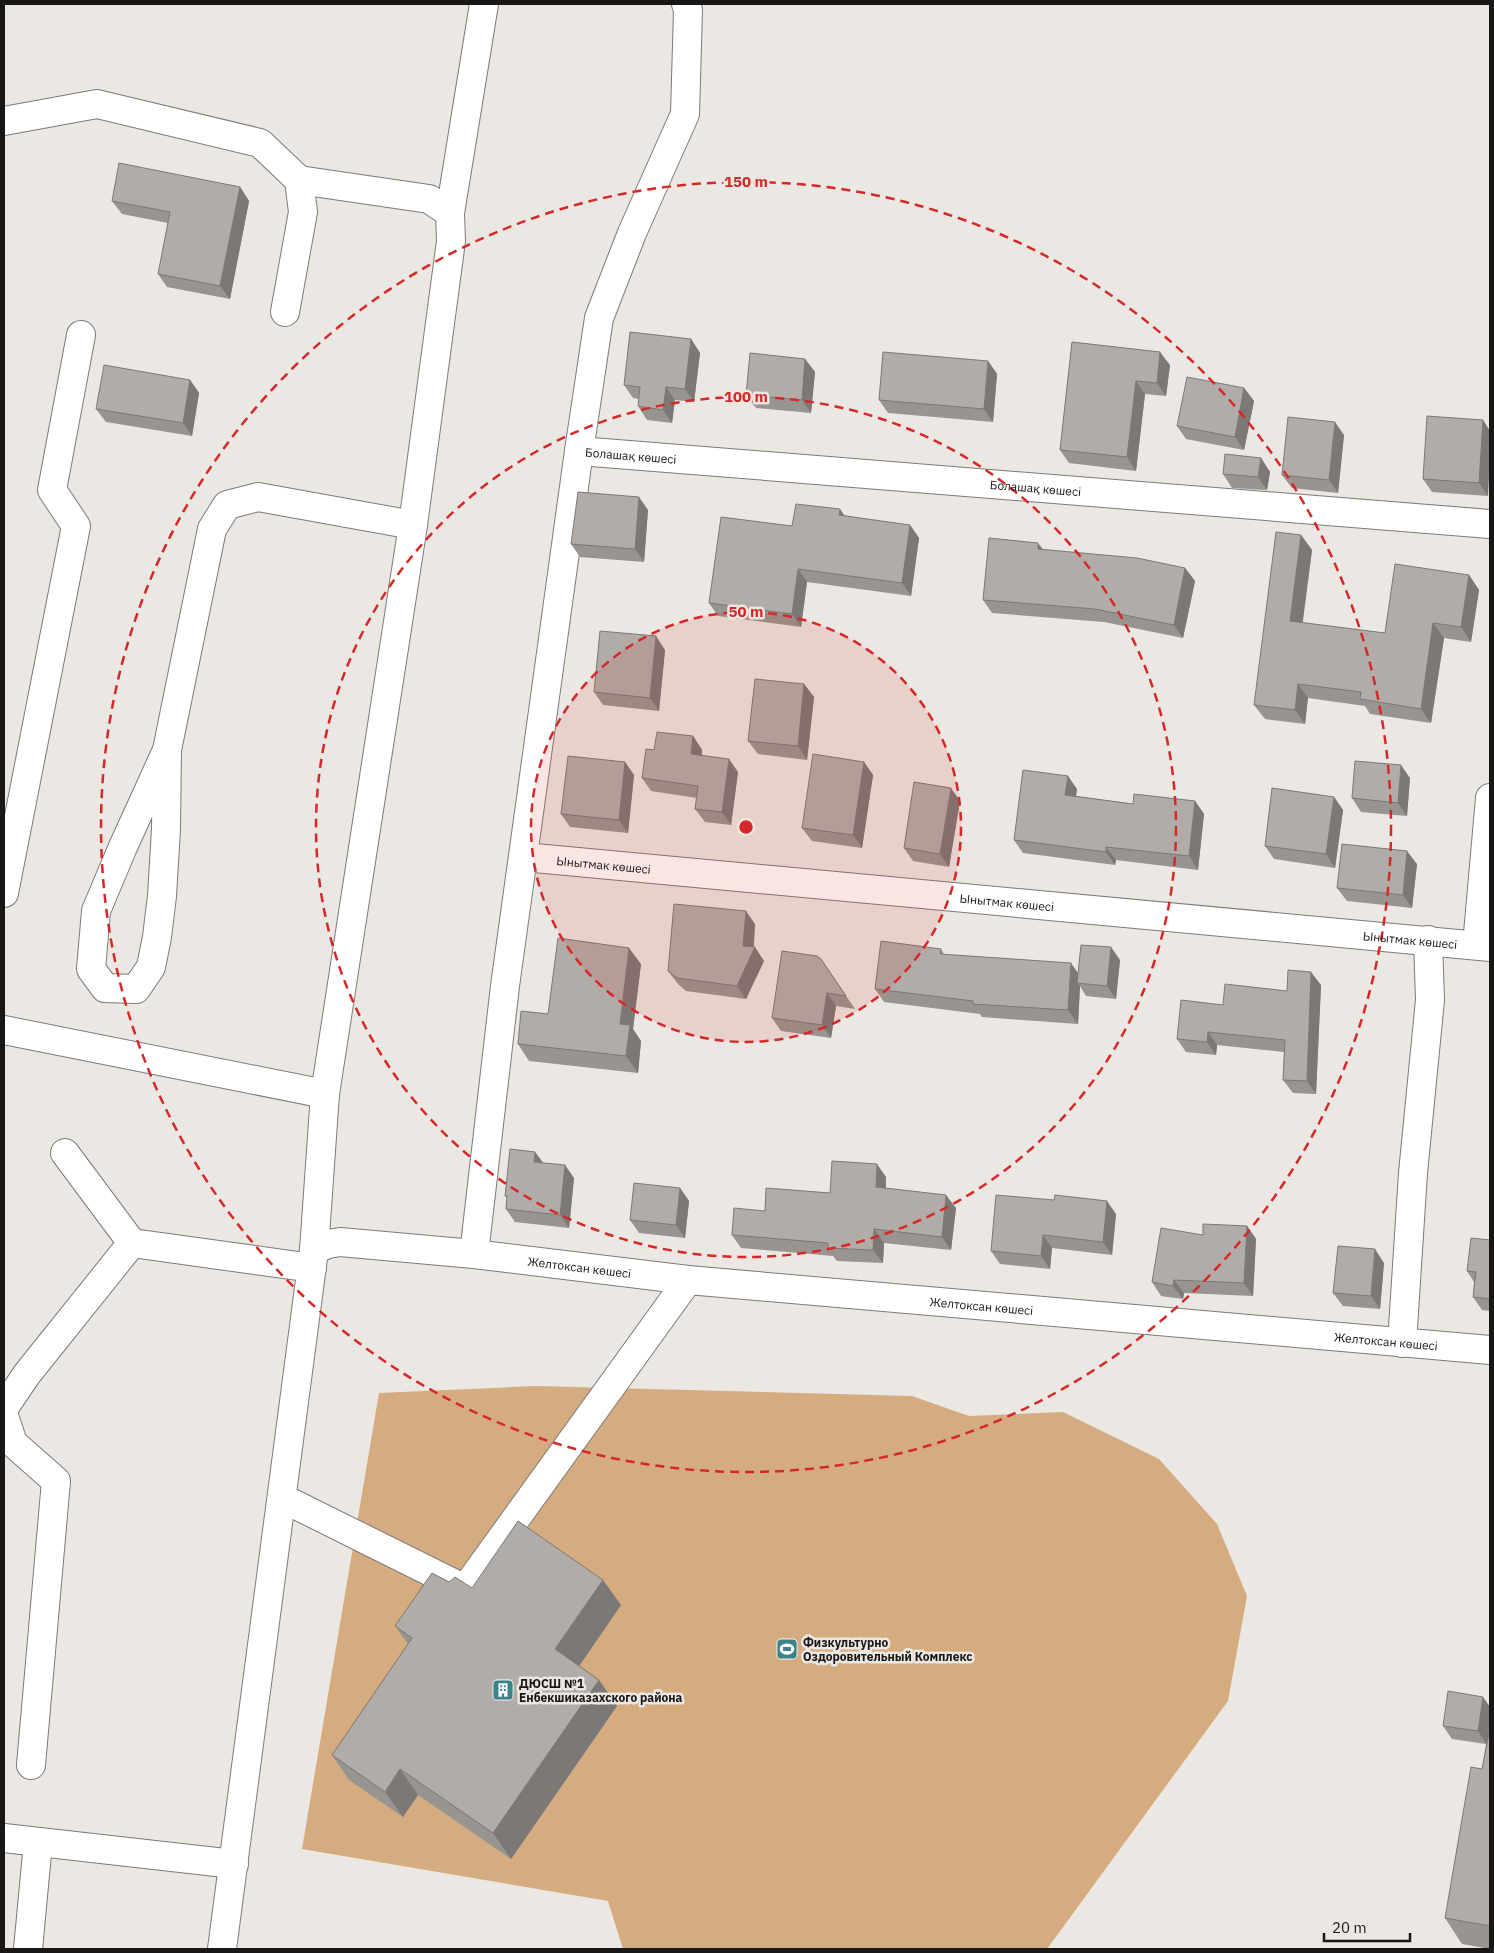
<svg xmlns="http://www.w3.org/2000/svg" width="1494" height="1953" font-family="'IBM Plex Sans',sans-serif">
<rect width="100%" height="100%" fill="#ebe7e2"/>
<path fill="#d5ac80" d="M536 1386 912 1396 969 1416 1063 1412 1159 1459 1217 1524 1247 1596 1228 1701 1047 1949H623L608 1901 302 1849 379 1393Z"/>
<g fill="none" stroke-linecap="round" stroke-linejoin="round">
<g stroke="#7e7a76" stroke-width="30">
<g id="minor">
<path d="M4 121 97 104 260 143 299 180 303 212 285 312"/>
<path d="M450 213 484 4"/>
<path id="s1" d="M579 451 1490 524"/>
<path d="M167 750 122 849 96 911 91 969 105 988 136 989 151 967 157 937 162 896 166 829 167 750 212 529 227 505 258 497 413 525"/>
<path id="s2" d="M524 857 1490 947"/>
<path d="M4 893 76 526 52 490 81 335"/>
<path d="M1477 945 1490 798"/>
<path d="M4 1030 325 1094"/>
<path d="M65 1153 132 1243"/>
<path id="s3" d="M314 1250 328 1244 340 1242 474 1254 688 1280 1490 1350"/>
<path d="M474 1254 505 986 579 451 599 318 632 233 685 114 688 10 686 4"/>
<path d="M1402 1343 1413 1173 1430 1000 1428 940"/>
<path d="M4 1408 27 1374 132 1243 312 1268"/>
<path d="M4 1416 13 1443 56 1481 31 1765"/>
<path d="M282 1498 465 1589 688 1280"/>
<path d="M4 1838 234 1864"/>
<path d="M28 1949 38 1843"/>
<path d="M222 1949 314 1250 325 1094 413 525 451 241 450 213 429 199 299 180"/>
</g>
</g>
<use href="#minor" stroke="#fff" stroke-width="28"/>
</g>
<g fill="#989490">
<path d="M240 187 249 201 230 299 167 287 158 274 168 223 122 214 112 201Z"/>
<path d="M691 339 700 353 694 402 675 400 672 423 647 420 638 406 639 399 633 398 624 385Z"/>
<path d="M1072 342 1170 365 1166 396 1145 394 1136 471 1069 463 1060 450Z"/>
<path d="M805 359 815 372 811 413 756 408 746 395Z"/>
<path d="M988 361 997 374 993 422 888 413 879 400Z"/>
<path d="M190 380 199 393 192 436 106 422 96 409Z"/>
<path d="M1244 388 1254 401 1244 450 1186 439 1177 426Z"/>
<path d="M1483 420 1488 496 1432 492 1423 479Z"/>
<path d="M1344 435 1338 493 1292 488 1282 475Z"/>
<path d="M1261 458 1270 472 1267 490 1232 488 1223 474Z"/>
<path d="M648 510 644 562 580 557 571 544Z"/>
<path d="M844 516 910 525 919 538 911 596 807 582 801 627 718 616 709 603 792 526Z"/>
<path d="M1301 535 1312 550 1302 623 1385 633 1469 575 1479 590 1471 642 1444 638 1431 723 1370 714 1365 706 1308 698 1305 724 1265 719 1254 705Z"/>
<path d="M1043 550 1185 568 1195 581 1183 638 1104 622 992 613 983 600Z"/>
<path d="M665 650 659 711 603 705 594 692Z"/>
<path d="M804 684 814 697 807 760 758 754 748 741Z"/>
<path d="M693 736 702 750V755L738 772 731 825 705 822 695 809 697 798 651 791 642 778 654 750Z"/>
<path d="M625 762 634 775 628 833 570 827 561 814Z"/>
<path d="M864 762 873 775 862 848 812 841 802 828Z"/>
<path d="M1410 778 1407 816 1361 812 1352 798Z"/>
<path d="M1077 789 1076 796 1133 804 1195 801 1204 814 1198 870 1116 860 1115 865 1023 853 1014 840Z"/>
<path d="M1334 797 1343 810 1335 868 1274 859 1265 846Z"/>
<path d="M960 801 949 867 913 861 904 848Z"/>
<path d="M1417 864 1412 908 1347 901 1337 888Z"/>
<path d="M755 924 754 947 764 961 746 999 686 991 678 984 668 971Z"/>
<path d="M941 949 944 954 1078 973 1120 960 1116 999 1086 996 1080 986 1078 1024 982 1017 980 1014 884 1002 875 989Z"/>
<path d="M821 959 855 1009 836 1006 831 1038 781 1031 772 1018Z"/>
<path d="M641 964 633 1029 641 1041 638 1073 529 1061 518 1044 548 1014Z"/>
<path d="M1321 985 1316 1094 1293 1093 1283 1080 1284 1052 1217 1045 1216 1055 1186 1052 1177 1039 1223 1005 1287 991Z"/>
<path d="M543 1163 574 1178 569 1228 515 1222 506 1209 507 1198 505 1196Z"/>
<path d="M886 1177V1188L956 1208 951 1250 884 1243 883 1263 837 1261 833 1256 741 1248 732 1235 765 1211Z"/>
<path d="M680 1188 689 1201 685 1238 639 1233 630 1220Z"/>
<path d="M1116 1214 1112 1255 1052 1248 1050 1269 1000 1264 991 1251Z"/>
<path d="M1247 1226 1256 1239 1253 1296 1184 1293 1183 1299 1161 1296 1152 1282 1203 1235Z"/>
<path d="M1490 1240V1311L1482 1310 1473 1297 1474 1282 1467 1271Z"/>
<path d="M1384 1263 1380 1309 1343 1306 1333 1293Z"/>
<path d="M449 1582 472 1588 621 1605 579 1666 599 1680 617 1706 511 1859 418 1795 403 1817 349 1780 332 1755 408 1644 395 1626Z"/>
<path d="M1490 1707V1724L1489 1733 1490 1734V1949L1462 1944 1445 1918 1482 1769 1486 1744 1452 1739 1443 1726Z"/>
</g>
<g fill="#7c7876">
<path d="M240 187 249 201 230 299 220 286Z"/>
<path d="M691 339 700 353 694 402 685 389Z"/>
<path d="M1160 352 1170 365 1166 396 1157 383Z"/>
<path d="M805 359 815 372 811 413 802 400Z"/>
<path d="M988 361 997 374 993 422 984 409Z"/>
<path d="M190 380 199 393 192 436 183 423Z"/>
<path d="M1136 381 1145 394 1136 471 1127 457Z"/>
<path d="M666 387 675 400 672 423 663 410Z"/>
<path d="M1244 388 1254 401 1244 450 1235 437Z"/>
<path d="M1483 420 1490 431V459L1488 496 1479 483Z"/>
<path d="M1335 422 1344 435 1338 493 1329 480Z"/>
<path d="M1261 458 1270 472 1267 490 1258 477Z"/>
<path d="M639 497 648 510 644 562 635 549Z"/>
<path d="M840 509 849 522 839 515Z"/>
<path d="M910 525 919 538 911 596 902 583Z"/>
<path d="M1301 535 1312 550 1301 636 1290 621Z"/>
<path d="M1038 543 1048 556 1038 549Z"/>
<path d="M1185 568 1195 581 1183 638 1174 625Z"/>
<path d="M798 569 807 582 801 627 792 614Z"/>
<path d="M1469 575 1479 590 1471 642 1461 627Z"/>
<path d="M1433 623 1444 638 1431 723 1421 709Z"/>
<path d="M656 636 665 650 659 711 650 698Z"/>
<path d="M804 684 814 697 807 760 798 746Z"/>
<path d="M1298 684 1308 698 1305 724 1295 710Z"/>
<path d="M693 736 702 750 700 767 691 754Z"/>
<path d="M729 759 738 772 731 825 722 812Z"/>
<path d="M625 762 634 775 628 833 619 820Z"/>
<path d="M864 762 873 775 862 848 853 835Z"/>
<path d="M1401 765 1410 778 1407 816 1398 803Z"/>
<path d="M1068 776 1077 789 1074 808 1065 795Z"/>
<path d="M951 788 960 801 949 867 940 854Z"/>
<path d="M1334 797 1343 810 1335 868 1326 854Z"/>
<path d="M1195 801 1204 814 1198 870 1189 856Z"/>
<path d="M1106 847 1116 860 1115 865 1106 852Z"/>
<path d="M1407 851 1417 864 1412 908 1403 895Z"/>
<path d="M746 911 755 924 753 951 755 947 764 961 746 999 737 986 743 946Z"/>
<path d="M1111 947 1120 960 1116 999 1107 986Z"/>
<path d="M629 948 641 964 633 1029 641 1041 638 1073 626 1056 620 1024Z"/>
<path d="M1071 963 1080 976 1077 983 1080 986 1078 1024 1068 1010Z"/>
<path d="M1311 972 1321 985 1316 1094 1307 1081Z"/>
<path d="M827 993 836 1006 831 1038 822 1025Z"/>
<path d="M1208 1032 1217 1045 1216 1055 1207 1042Z"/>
<path d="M535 1152 545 1165 534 1162Z"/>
<path d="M877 1164 886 1177 885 1200 876 1187Z"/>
<path d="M565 1165 574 1178 569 1228 560 1215Z"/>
<path d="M680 1188 689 1201 685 1238 676 1225Z"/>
<path d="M946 1195 956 1208 951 1250 942 1237Z"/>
<path d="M1107 1201 1116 1214 1112 1255 1103 1242Z"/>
<path d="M1247 1226 1256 1239 1253 1296 1244 1283Z"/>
<path d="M874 1229 884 1243 883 1263 873 1250Z"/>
<path d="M1043 1235 1052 1248 1050 1269 1041 1256Z"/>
<path d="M1375 1249 1384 1263 1380 1309 1371 1296Z"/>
<path d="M1174 1280 1184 1293 1183 1299 1173 1286Z"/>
<path d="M603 1580 621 1605 573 1675 555 1649Z"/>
<path d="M599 1680 617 1706 511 1859 493 1833Z"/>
<path d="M1483 1697 1490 1707V1724L1487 1745 1478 1731Z"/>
<path d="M400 1769 418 1795 403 1817 385 1792Z"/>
</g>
<g fill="#b1aca8" stroke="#7c7876">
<path d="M119 163 240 187 220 286 158 274 170 212 112 201Z"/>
<path d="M630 332 691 339 685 389 666 387 663 410 638 406 640 387 624 385Z"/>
<path d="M1072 342 1160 352 1157 383 1136 381 1127 457 1060 450Z"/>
<path d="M883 352 988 361 984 409 879 400Z"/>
<path d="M750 353 805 359 802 400 746 395Z"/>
<path d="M104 365 190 380 183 423 96 409Z"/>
<path d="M1187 377 1244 388 1235 437 1177 426Z"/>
<path d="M1427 416 1483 420 1479 483 1423 479Z"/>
<path d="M1288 417 1335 422 1329 480 1282 475Z"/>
<path d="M1225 454 1261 458 1258 477 1223 474Z"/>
<path d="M578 492 639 497 635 549 571 544Z"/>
<path d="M796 504 840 509 839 515 910 525 902 583 798 569 792 614 709 603 721 517 792 526Z"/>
<path d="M1276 532 1301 535 1290 621 1385 633 1395 564 1469 575 1461 627 1433 623 1421 709 1360 699 1361 692 1298 684 1295 710 1254 705Z"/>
<path d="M989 538 1038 543V549L1137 558 1185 568 1174 625 1095 609 983 600Z"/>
<path d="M600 631 656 636 650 698 594 692Z"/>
<path d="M755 679 804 684 798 746 748 741Z"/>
<path d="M657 732 693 736 691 754 729 759 722 812 695 809 698 786 642 778 646 749 654 750Z"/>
<path d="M813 754 864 762 853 835 802 828Z"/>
<path d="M568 756 625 762 619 820 561 814Z"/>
<path d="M1355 761 1401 765 1398 803 1352 798Z"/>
<path d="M1023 770 1068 776 1065 795 1133 804 1134 794 1195 801 1189 856 1106 847V852L1014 840Z"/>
<path d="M914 782 951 788 940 854 904 848Z"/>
<path d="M1272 788 1334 797 1326 854 1265 846Z"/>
<path d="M1342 844 1407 851 1403 895 1337 888Z"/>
<path d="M674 904 746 911 743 946 755 947 737 986 677 978 668 971Z"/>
<path d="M558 938 629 948 620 1024 630 1025 626 1056 518 1044 521 1011 548 1014Z"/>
<path d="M881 941 941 949 940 954 1071 963 1068 1010 973 1004V1001L875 989Z"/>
<path d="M1081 945 1111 947 1107 986 1077 983Z"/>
<path d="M782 951 817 956 821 959 846 996 827 993 822 1025 772 1018Z"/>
<path d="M1288 970 1311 972 1307 1081 1283 1080 1285 1040 1208 1032 1207 1042 1177 1039 1181 1000 1223 1005 1225 984 1287 991Z"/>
<path d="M510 1149 535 1152 534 1162 565 1165 560 1215 506 1209 507 1196H505Z"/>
<path d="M832 1161 877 1164 876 1187 946 1195 942 1237 874 1229 873 1250 828 1248V1243L732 1235 734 1208 765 1211 766 1188 830 1193Z"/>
<path d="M634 1183 680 1188 676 1225 630 1220Z"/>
<path d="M996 1195 1054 1200 1055 1195 1107 1201 1103 1242 1043 1235 1041 1256 991 1251Z"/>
<path d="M1203 1224 1247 1226 1244 1283 1174 1280 1173 1286 1152 1282 1161 1228 1203 1235Z"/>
<path d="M1471 1238 1490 1240V1299L1473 1297 1476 1272 1467 1271Z"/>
<path d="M1338 1246 1375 1249 1371 1296 1333 1293Z"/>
<path d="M518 1521 603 1580 555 1649 599 1680 493 1833 400 1769 385 1792 332 1755 412 1638 395 1626 432 1573 449 1582 455 1577 472 1588Z"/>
<path d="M1448 1691 1483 1697 1478 1731 1443 1726Z"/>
<path d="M1489 1733 1490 1734V1926L1445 1918 1471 1767 1482 1769Z"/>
</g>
<circle cx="746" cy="827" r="215" fill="#d62828" fill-opacity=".12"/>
<g fill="none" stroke="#d62828" stroke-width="2.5" stroke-dasharray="9 6">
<circle cx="746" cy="827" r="215"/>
<circle cx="746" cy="827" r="430"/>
<circle cx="746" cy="827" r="645"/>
</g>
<defs>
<g id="stadium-square" transform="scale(1.125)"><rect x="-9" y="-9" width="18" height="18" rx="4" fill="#3b8389" stroke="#ebe7e2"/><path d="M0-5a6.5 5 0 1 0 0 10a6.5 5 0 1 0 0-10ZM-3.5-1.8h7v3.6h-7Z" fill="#fff"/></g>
<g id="building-square" transform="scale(1.125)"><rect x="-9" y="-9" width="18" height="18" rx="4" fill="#3b8389" stroke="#ebe7e2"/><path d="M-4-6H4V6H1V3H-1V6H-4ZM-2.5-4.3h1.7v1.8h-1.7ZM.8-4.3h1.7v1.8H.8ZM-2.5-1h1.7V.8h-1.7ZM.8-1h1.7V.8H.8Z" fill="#fff"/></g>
</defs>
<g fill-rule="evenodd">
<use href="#stadium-square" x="787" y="1649"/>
<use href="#building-square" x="503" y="1690"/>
</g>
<g text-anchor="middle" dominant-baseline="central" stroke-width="5" stroke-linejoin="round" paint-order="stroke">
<g font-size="12" fill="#191716" stroke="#ebe7e2">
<text stroke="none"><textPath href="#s1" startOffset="52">Болашақ көшесі</textPath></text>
<text stroke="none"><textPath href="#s1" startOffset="458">Болашақ көшесі</textPath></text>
<text stroke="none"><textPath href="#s2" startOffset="80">Ынытмак көшесі</textPath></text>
<text stroke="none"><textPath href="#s2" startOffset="485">Ынытмак көшесі</textPath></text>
<text stroke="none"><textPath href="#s2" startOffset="890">Ынытмак көшесі</textPath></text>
<text stroke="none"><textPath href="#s3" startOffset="268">Желтоксан көшесі</textPath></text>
<text stroke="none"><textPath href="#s3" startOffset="672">Желтоксан көшесі</textPath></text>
<text stroke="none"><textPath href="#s3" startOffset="1078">Желтоксан көшесі</textPath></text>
</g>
<g font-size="12" font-weight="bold" fill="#191716" stroke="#ebe7e2" text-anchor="start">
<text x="803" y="1642">Физкультурно<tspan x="803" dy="14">Оздоровительный Комплекс</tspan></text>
<text x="519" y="1683">ДЮСШ №1<tspan x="519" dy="14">Енбекшиказахского района</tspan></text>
</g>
</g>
<circle cx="746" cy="827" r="8" fill="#d62828" stroke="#ebe7e2" stroke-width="2.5"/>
<g font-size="15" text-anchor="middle" font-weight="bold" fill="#d62828" stroke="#ebe7e2" stroke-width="5" stroke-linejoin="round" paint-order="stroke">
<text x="746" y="187">150 m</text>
<text x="746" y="402">100 m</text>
<text x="746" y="617">50 m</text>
</g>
<rect width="1494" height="1953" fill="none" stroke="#191716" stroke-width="10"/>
<path d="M1324 1933v8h86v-8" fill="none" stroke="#191716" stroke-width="2.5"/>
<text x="1332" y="1933" font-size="15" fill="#191716" stroke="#ebe7e2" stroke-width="4" paint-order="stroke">20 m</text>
</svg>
